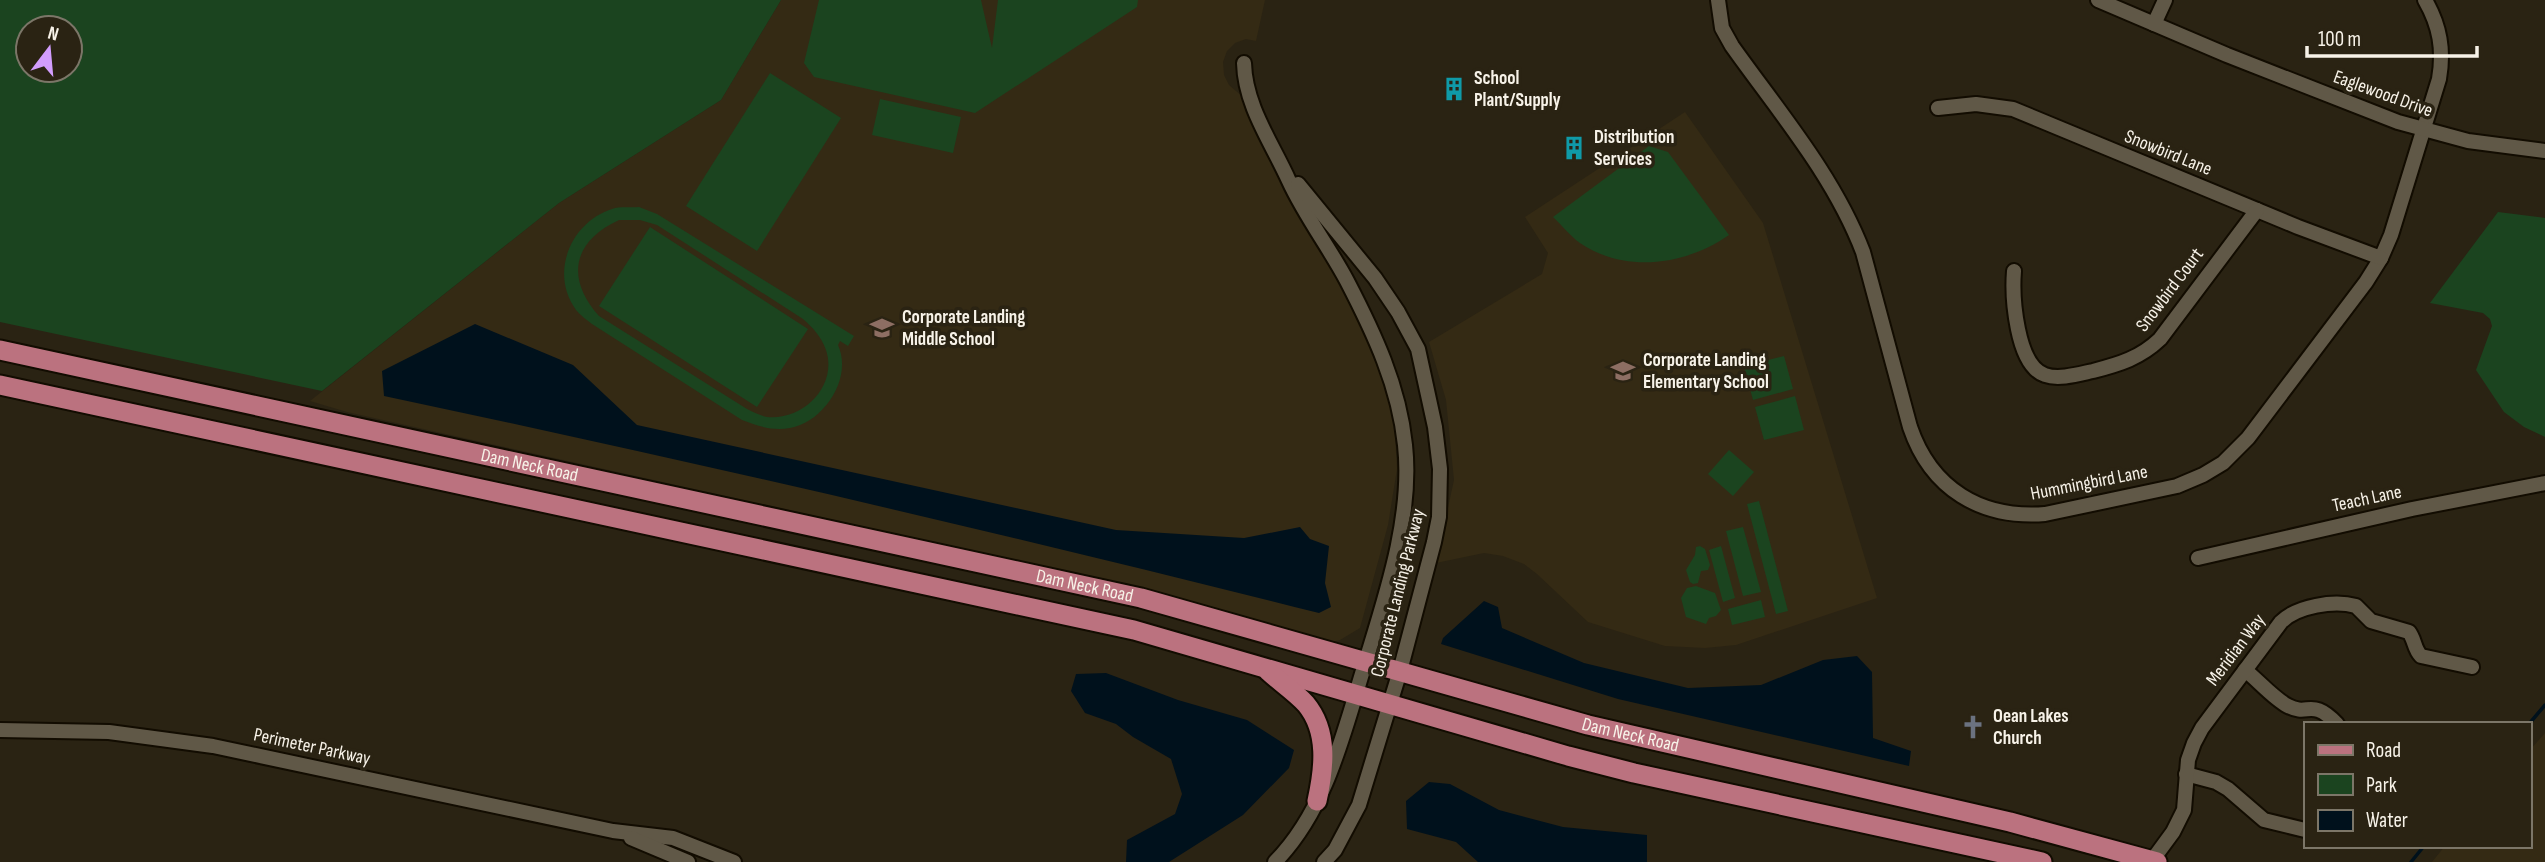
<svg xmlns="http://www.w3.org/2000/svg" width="2545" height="862" font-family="'Sofia Sans Condensed',sans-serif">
<rect width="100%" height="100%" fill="#2a2313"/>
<g fill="#342a14">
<path d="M781 0H1265L1256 41 1246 39 1235 43 1227 51 1223 62 1224 75 1229 85 1243 97 1355 310 1393 404 1397 469 1388 525 1360 628 1340 640 1331 642 1163 593 347 412 310 401 559 203 721 100Z"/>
<path d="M1685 112 1763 223 1877 598 1736 645 1705 648 1665 646 1588 622 1537 574 1524 564 1503 556 1484 553 1436 563 1454 480 1446 400 1429 342 1542 274 1548 253 1525 217Z"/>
<path d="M2545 733V862H2432L2445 846H2529V751Z"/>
</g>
<g fill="#1b441f" fill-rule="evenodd">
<path d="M0 0H781L721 100 559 203 322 391 0 322ZM28 28H70V70H28Z"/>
<path d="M819 0H981L992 48 998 0H1138L1137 7 975 113 814 77 804 63Z"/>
<path d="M770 73 841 118 757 251 686 206Z"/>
<path d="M880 99 961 117 953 153 872 135Z"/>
<path d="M1649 146 1668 152 1729 235C1686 265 1626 274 1580 243 1570 236 1562 225 1553 217Z"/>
<path d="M639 207 657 214 854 336 848 346 840 341 838 345C853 378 824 422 790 428 772 431 758 426 742 420L592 324C587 320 580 315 576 310 549 273 571 222 612 209 620 206 631 208 639 207ZM619 220H640L657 225 803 319C813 328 821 336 826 350 838 386 803 421 767 417 761 416 753 412 747 409L599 316C565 278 573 241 619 220Z"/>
<path d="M2498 212 2545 218V437L2524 427 2504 412 2476 370 2492 326 2490 319 2483 313 2430 303Z"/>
<path d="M650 227 808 329 757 407 599 306Z"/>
<path d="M1784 356 1793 389 1753 400 1744 366Z"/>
<path d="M1795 396 1804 430 1764 440 1755 407Z"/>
<path d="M1729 450 1754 472 1733 496 1708 474Z"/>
<path d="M1759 501 1788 611 1776 614 1747 504Z"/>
<path d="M1743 527 1761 592 1743 596 1726 531Z"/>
<path d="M1700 546 1705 549 1710 565 1708 570 1701 571 1698 583 1693 584 1690 582 1686 570 1695 555 1696 547Z"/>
<path d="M1721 546 1735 598 1723 602 1709 550Z"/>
<path d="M1696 586 1715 593 1721 610 1716 616 1709 618 1706 624 1686 617 1681 598 1687 588Z"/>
<path d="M1761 600 1765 617 1732 625 1728 609Z"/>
</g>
<g fill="#00111c">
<path d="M475 324 573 365 637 425 1116 530 1244 538 1300 527 1310 539 1329 546 1325 583 1331 607 1319 613C1009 535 697 462 384 396L382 371Z"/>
<path d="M1484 601 1498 607 1502 628 1584 663 1688 688 1761 685 1823 660 1857 656 1872 672 1873 738 1911 751 1909 766 1618 699 1441 644 1443 638Z"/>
<path d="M1106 673 1178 700 1247 720 1294 750 1289 768 1243 815 1169 862H1126L1127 840 1175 814 1182 794 1171 759 1133 737 1116 724 1085 713 1071 691 1076 674Z"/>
<path d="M1429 782 1450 784 1499 810 1563 827 1647 835V862H1478L1456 842 1407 829 1406 801Z"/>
</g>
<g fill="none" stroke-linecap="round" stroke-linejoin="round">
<g stroke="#00111c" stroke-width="3.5">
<path d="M2529 724 2545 705"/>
<path d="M2411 862 2424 846"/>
</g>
<g stroke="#120c01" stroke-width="18">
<g id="minor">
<path d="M1718 0 1722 28 1732 46C1779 112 1834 176 1863 252L1910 427C1931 489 1981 519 2045 514L2177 486 2203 475 2223 463 2248 438 2366 282 2381 258 2391 235 2439 79C2444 50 2440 26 2425 0"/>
<path d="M2098 0 2227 55 2398 122 2468 141 2545 151"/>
<path d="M2154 24 2165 0"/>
<path d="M1244 63C1245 106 1272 143 1289 181 1305 216 1329 247 1347 281 1374 333 1399 386 1405 445 1413 517 1385 598 1364 667 1343 735 1326 810 1275 862"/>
<path d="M1938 108 1976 104 2013 109 2298 227 2381 258"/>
<path d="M1298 184 1375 278 1398 312 1418 349 1435 427 1440 469 1439 517 1434 542 1400 671 1359 805 1335 850 1324 862"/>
<path d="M2014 271C2012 296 2016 365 2045 375 2059 380 2079 374 2093 371 2120 364 2140 358 2160 339L2257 210"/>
<path d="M2198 558 2412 509 2545 483"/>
<path d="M2245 670C2259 681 2273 698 2288 706 2309 717 2311 697 2337 724"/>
<path d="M0 730 109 732 213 746 613 831 673 838 734 862"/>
<path d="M2186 774 2216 782 2228 789 2264 820 2305 830"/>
<path d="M631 838 688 862"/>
<path d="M2151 862 2173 832 2184 810 2188 760 2194 743 2202 728 2281 622C2297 606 2334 600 2356 606L2371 621 2409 632C2415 640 2414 649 2421 656L2472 667"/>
</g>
</g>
<g stroke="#120c01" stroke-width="23">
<g id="major">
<path id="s1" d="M0 350 1141 598 1588 725 2010 822 2157 862"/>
<path d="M0 385 1134 630 1568 756 1634 773 2042 862"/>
<path d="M1268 671C1280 682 1295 692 1306 704 1329 732 1324 769 1317 801"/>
</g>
</g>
<use href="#minor" stroke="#605847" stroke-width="14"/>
<use href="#major" stroke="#bb727f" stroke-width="19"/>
</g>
<defs>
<g id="building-bare" transform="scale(1.89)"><path d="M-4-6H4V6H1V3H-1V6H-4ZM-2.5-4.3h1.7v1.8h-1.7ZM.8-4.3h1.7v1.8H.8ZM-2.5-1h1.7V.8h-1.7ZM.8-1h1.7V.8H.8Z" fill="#0f9aa8" stroke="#2a2313" stroke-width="2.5" paint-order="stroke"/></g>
<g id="school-bare" transform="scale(1.89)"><path d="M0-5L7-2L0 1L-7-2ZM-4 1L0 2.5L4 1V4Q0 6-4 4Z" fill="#8d6e63" stroke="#2a2313" stroke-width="2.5" paint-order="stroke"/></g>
<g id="church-bare" transform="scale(1.89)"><path d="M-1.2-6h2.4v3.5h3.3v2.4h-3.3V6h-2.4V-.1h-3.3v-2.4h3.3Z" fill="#6b7280" stroke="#2a2313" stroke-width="2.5" paint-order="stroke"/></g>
</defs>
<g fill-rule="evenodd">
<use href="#building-bare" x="1454" y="89"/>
<use href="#building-bare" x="1574" y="148"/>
<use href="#school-bare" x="882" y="328"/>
<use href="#school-bare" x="1623" y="371"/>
<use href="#church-bare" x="1973" y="727"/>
</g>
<g text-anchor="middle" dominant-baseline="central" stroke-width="7" stroke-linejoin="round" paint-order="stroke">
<g font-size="19" font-weight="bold" fill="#f7f2e8" stroke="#2a2313" text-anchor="start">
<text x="1474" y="78">School<tspan x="1474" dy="22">Plant/Supply</tspan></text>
<text x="1594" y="137">Distribution<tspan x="1594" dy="22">Services</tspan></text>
<text x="902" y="317">Corporate Landing<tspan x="902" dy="22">Middle School</tspan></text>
<text x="1643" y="360">Corporate Landing<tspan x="1643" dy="22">Elementary School</tspan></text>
<text x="1993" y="716">Oean Lakes<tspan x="1993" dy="22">Church</tspan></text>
</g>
<g font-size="19" fill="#f7f2e8" stroke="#2a2313">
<text transform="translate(2383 94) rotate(20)">Eaglewood Drive</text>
<text transform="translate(2168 153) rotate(22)">Snowbird Lane</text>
<text transform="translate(2170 290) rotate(-53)">Snowbird Court</text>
<text stroke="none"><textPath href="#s1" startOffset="542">Dam Neck Road</textPath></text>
<text transform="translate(2089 483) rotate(-11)">Hummingbird Lane</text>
<text transform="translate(2367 499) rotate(-12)">Teach Lane</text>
<text stroke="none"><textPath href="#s1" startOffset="1110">Dam Neck Road</textPath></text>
<text transform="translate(1398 593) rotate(-76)">Corporate Landing Parkway</text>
<text transform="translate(2236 650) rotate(-53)">Meridian Way</text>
<text stroke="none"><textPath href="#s1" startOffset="1676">Dam Neck Road</textPath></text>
<text transform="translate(312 747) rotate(12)">Perimeter Parkway</text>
</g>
</g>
<rect x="2304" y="722" width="228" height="126" fill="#2a2313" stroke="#7c7668" stroke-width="2"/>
<rect x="2318" y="745" width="35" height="10" fill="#bb727f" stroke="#7c7668" stroke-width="2"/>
<text x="2366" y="757" font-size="21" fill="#f7f2e8">Road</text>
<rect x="2318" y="774" width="35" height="21" fill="#1b441f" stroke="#7c7668" stroke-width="2"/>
<text x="2366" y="792" font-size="21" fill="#f7f2e8">Park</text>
<rect x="2318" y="810" width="35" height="21" fill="#00111c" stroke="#7c7668" stroke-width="2"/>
<text x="2366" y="827" font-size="21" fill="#f7f2e8">Water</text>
<g transform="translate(49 49) rotate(16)"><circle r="33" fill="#2a2313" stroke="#7c7668" stroke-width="2"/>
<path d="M0-5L12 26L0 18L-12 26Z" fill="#d29dfd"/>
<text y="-10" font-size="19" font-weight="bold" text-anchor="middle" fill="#f7f2e8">N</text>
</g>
<path d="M2307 46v10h170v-10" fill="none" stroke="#f7f2e8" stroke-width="3.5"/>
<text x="2318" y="46" font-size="21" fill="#f7f2e8" stroke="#2a2313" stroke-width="5" paint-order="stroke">100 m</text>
</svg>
